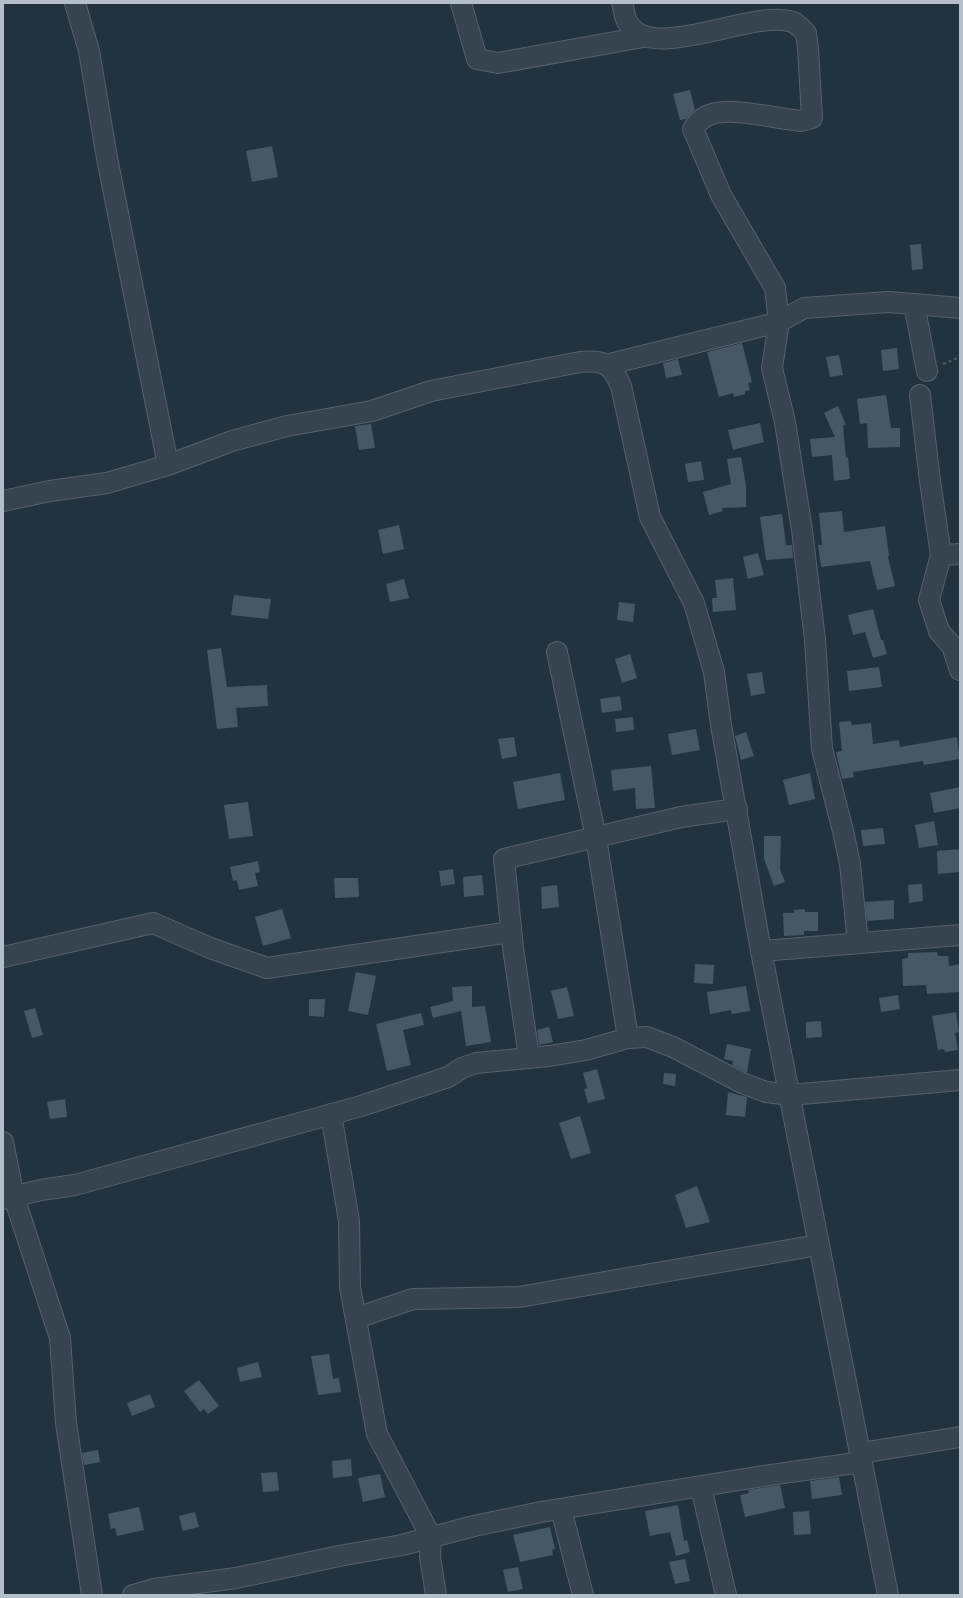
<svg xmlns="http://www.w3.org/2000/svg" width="963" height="1598" font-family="Figtree,sans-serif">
<rect width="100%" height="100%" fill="#23323f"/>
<g fill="#475766">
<path d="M690 90 695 110 686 119 680 120 673 94Z"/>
<path d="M272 146 278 177 252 182 246 151Z"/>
<path d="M921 244 923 269 912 270 910 245Z"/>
<path d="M742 343 752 382 748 383 750 390 745 391V394L734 397 733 393 719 397 707 352Z"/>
<path d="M897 348 899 369 883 371 881 350Z"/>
<path d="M839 355 843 375 830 377 826 357Z"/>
<path d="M678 359 682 375 666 378 663 363Z"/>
<path d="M886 395 891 428H900V447L868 448 867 423 860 424 857 399Z"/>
<path d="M838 406 846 425 843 426 846 458 848 457 850 479 834 481 832 455 812 457 810 439 835 437 824 413Z"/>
<path d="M760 423 764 442 733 450 728 430Z"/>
<path d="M371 424 375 448 359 450 355 426Z"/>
<path d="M741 457 746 485V507L722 508 723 511 709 515 703 492 731 484 727 459Z"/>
<path d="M701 461 704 480 688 482 685 464Z"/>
<path d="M842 511 844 532 885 526 889 556 888 557 895 586 877 590 870 561 821 567 818 545H822L819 513Z"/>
<path d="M782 514 786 545H792L793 558 766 560 760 517Z"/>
<path d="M399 525 404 549 383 554 378 530Z"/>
<path d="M758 553 764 575 748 579 743 557Z"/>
<path d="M733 578 736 610 713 612 712 598H717L715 580Z"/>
<path d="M404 579 409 598 390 602 386 584Z"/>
<path d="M234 595 271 599 268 619 231 615Z"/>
<path d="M619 602 635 604 633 622 617 620Z"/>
<path d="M873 609 881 640H883L887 654 873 658 865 632 853 635 848 615Z"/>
<path d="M221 648 227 687 267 685 268 706 236 708 238 727 217 729 207 650Z"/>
<path d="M630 654 637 678 622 683 615 659Z"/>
<path d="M879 667 882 687 849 691 847 671Z"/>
<path d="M762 672 765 693 751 696 747 674Z"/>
<path d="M620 696 622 710 602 713 600 699Z"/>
<path d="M633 717 634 730 616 732 615 719Z"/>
<path d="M851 721 852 725 871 723 873 744 899 740 900 747 957 737 960 759 924 765 923 761 853 772 854 777 842 779 836 752 842 751 839 722Z"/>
<path d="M696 729 700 750 672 755 668 734Z"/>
<path d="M746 732 754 756 741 760 735 736Z"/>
<path d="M514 737 517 756 502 759 498 739Z"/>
<path d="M651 766 655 808 636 809 635 788 613 791 611 770Z"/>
<path d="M560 773 565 800 518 809 513 782Z"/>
<path d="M810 773 815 799 789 805 783 780Z"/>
<path d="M960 787V808L934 813 930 793Z"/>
<path d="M248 802 253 836 229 839 224 805Z"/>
<path d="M934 821 938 845 919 848 915 825Z"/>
<path d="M883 828 885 844 863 846 861 830Z"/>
<path d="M764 836H781L780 869 785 882 774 886 764 859Z"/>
<path d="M960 849V872L938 874 937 851Z"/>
<path d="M258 861 260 872 255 873 258 886 239 890 237 880 233 881 230 867Z"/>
<path d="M453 869 455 884 441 886 439 871Z"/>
<path d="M482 875 484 895 464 897 463 877Z"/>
<path d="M334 878H358L359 897 335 898Z"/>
<path d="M922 884 923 901 909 903 908 885Z"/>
<path d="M557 885 559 907 542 909 541 887Z"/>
<path d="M894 900V919L867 921 865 902Z"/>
<path d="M282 909 291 938 263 946 255 917Z"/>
<path d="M805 909V912H818V931H804V935L784 936 783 913H794V910Z"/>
<path d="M937 952 938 956H948L949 966 960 964V992L927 994 926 985 903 986 902 959 908 958V953Z"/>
<path d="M695 964 714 965 713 984 694 983Z"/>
<path d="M356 972 376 976 368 1015 348 1011Z"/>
<path d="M472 986V1007L485 1006 491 1042 466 1046 461 1011 433 1018 430 1007 453 1001 452 987Z"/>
<path d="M746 986 750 1011 732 1014 731 1010 710 1014 707 992Z"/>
<path d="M567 987 574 1016 558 1019 551 991Z"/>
<path d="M898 995 900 1009 881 1012 879 998Z"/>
<path d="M309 999H325L324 1017 309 1016Z"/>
<path d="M35 1008 43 1035 32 1038 24 1011Z"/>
<path d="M956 1012 959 1032 955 1033 958 1050 945 1052 944 1049 938 1050 932 1016Z"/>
<path d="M421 1013 424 1025 403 1030 411 1065 387 1071 376 1024Z"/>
<path d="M821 1021 822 1037 806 1038V1022Z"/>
<path d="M549 1027 553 1042 539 1045 537 1030Z"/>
<path d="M727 1044 751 1049 747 1073 732 1065 733 1061 724 1059Z"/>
<path d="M597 1069 605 1099 588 1103 584 1089 587 1088 583 1073Z"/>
<path d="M664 1073 676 1074 675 1086 663 1084Z"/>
<path d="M728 1092 747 1097 745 1117 726 1115Z"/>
<path d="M65 1099 67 1117 50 1119 47 1102Z"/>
<path d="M580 1116 591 1153 571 1159 559 1123Z"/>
<path d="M697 1186 710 1222 686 1228 675 1195Z"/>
<path d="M329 1354 333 1379 339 1378 341 1392 318 1395 311 1356Z"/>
<path d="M258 1362 262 1377 240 1382 237 1368Z"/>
<path d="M199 1380 219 1406 208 1414 204 1409 200 1412 184 1391Z"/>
<path d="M150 1394 155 1407 132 1416 127 1403Z"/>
<path d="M98 1450 100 1462 84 1465 82 1453Z"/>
<path d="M351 1459 352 1476 333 1478 332 1461Z"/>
<path d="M277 1472 279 1491 263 1492 261 1473Z"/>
<path d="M380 1474 385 1497 363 1502 358 1478Z"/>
<path d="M839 1477 842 1495 812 1499 810 1481Z"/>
<path d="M780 1485 785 1508 745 1517 740 1495 749 1493 748 1490Z"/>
<path d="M678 1505 684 1541 687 1540 690 1552 676 1556 670 1532 650 1536 645 1511Z"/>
<path d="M139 1507 144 1530 117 1536 115 1528 111 1529 108 1514Z"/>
<path d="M809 1511 811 1534 794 1535 793 1512Z"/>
<path d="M195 1512 199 1527 183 1531 179 1516Z"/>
<path d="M550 1527 555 1549 552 1550 553 1555 520 1562 513 1535Z"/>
<path d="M685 1559 690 1581 675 1584 669 1562Z"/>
<path d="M518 1567 523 1589 508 1592 503 1570Z"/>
</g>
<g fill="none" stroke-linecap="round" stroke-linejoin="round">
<g stroke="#55616d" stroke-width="22">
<g id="minor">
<path d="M75 3 89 51 107 158 168 465"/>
<path d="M461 3 477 59 498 63 643 37"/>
<path d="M622 3C624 9 624 16 627 21 647 65 748 11 789 21 796 22 801 28 806 33L808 48 812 118 801 121C777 119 733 107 712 114 704 116 697 123 693 129L721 195 775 288 779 322 772 368 785 422 802 530 815 640 822 749 843 831 850 864 858 943"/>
<path d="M914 304 960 308"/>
<path d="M606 365 779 322 804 308 888 302 914 304 927 371"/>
<path d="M920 395 930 481 941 555 929 600 939 631 952 646 960 670"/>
<path d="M3 501 50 491 107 483 168 465 232 441 287 426 372 411 431 391 580 362C604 360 611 363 621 386L650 517 694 603 714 672 721 725 761 951 888 1595"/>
<path d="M941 555 960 554"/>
<path d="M557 652 596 838 628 1038"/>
<path d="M761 951 960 935"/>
<path d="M3 957 153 923 210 948 267 968 511 932"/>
<path d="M529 1057 513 948 504 859 681 817 737 809"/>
<path d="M331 1114 349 1221 350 1287 377 1434 431 1537 430 1557 436 1595"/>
<path d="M3 1142 14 1197 60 1338 66 1423 92 1595"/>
<path d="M3 1199 41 1190 75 1185 361 1106 448 1077 462 1068 476 1063 549 1056 586 1050 628 1038 647 1037 673 1047 742 1083 766 1092 790 1095 960 1080"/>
<path d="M356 1318 413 1299 519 1297 818 1245"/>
<path d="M861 1453 960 1437"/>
<path d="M701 1487 726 1595"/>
<path d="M561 1509 583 1595"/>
<path d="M133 1595 154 1589 236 1578 339 1556 402 1545 474 1526 541 1512 770 1475 862 1462"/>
</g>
</g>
<path stroke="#435c5d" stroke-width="2.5" stroke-dasharray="3 3" stroke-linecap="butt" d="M943 364 960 357"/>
<use href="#minor" stroke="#37444f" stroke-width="20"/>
</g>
<rect width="963" height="1598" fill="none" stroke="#b3beca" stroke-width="8"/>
</svg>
